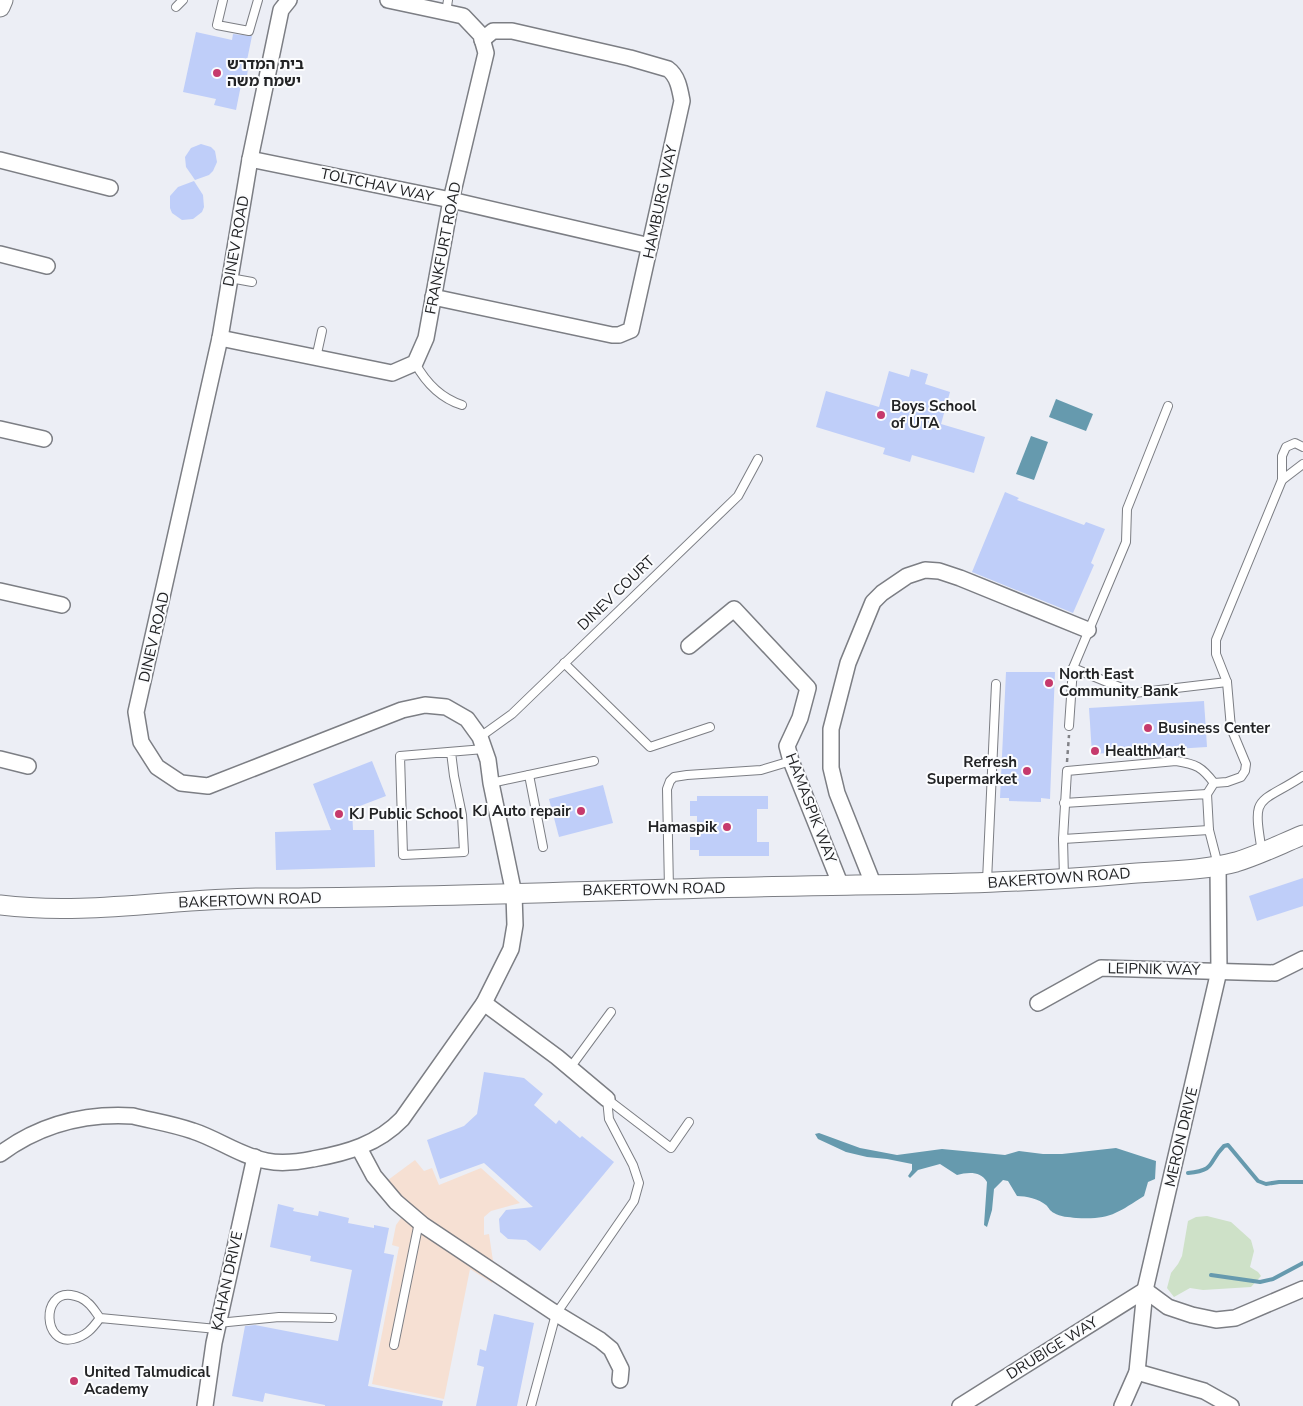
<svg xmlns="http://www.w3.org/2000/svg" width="1303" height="1406" font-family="'Nunito Sans','Noto Sans Hebrew',sans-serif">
<rect width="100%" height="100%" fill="#eceef5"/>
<path fill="#f6e0d3" d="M415 1160 424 1171 432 1168 439 1185 481 1168 520 1203 491 1211 484 1217V1235L489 1234 493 1261 502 1267 492 1283 470 1269 444 1399 372 1384 399 1247 392 1245 396 1225 409 1207 388 1180Z"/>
<path fill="#cee1c8" d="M1207 1216 1231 1222 1251 1240 1254 1251 1250 1267 1258 1272 1261 1276 1251 1287 1203 1290 1190 1288 1174 1297 1167 1288 1171 1273 1178 1264 1182 1256 1188 1221 1196 1217Z"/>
<g fill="#669aae">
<path d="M1056 399 1093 414 1086 431 1049 417Z"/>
<path d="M1031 436 1048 442 1034 480 1016 474Z"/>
<path d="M819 1133 860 1148 897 1155 942 1149 1005 1155 1019 1151 1043 1154H1062L1116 1148 1156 1161 1155 1179 1148 1182 1144 1196C1117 1213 1110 1220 1076 1218 1069 1217 1060 1217 1054 1213 1050 1211 1049 1208 1046 1205 1039 1199 1026 1196 1017 1196L1008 1181 1003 1180 994 1189 992 1210 987 1227 984 1225 987 1182C981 1171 968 1172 957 1175L940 1164 918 1170 910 1178 908 1176 912 1170V1164L887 1159 867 1157 846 1152 818 1139 815 1134Z"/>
</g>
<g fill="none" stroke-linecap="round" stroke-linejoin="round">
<g stroke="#669aae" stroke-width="4">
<path d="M1188 1173C1217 1170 1207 1163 1224 1146L1228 1145 1258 1181 1266 1184 1279 1182H1303"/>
<path d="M1211 1275 1260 1282 1273 1279 1303 1263"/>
</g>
</g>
<g fill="#bfcef9">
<path d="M196 32 232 40 233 34 252 36 246 65 248 69 247 76 242 80 236 110 214 105 216 99 183 92Z"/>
<path d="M201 144 211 147 215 151 217 162 213 171 209 175 195 180 186 167 185 157 191 148Z"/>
<path d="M194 181 203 195 204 207 202 212 193 219 182 220 172 213 170 208V196L178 187Z"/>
<path d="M911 369 928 374 925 384 950 392 941 424 985 437 974 473 912 455 910 462 883 454 885 448 816 427 826 391 879 407 889 371 909 377Z"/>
<path d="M1005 492 1019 498 1017 500 1084 525 1086 522 1105 529 1091 563 1094 565 1073 613 972 572Z"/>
<path d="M1006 672H1055L1050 799 1041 798V802L1009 801V798H1000Z"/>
<path d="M1204 701 1207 747 1092 754 1089 708Z"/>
<path d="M372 761 386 796 352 809 353 830H374L375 867 276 870 275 832 331 830 313 784Z"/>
<path d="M603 785 613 823 559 837 549 799Z"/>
<path d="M697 796H768V809H757V842H769V856H699V850H690V837H697V816H690V801H697Z"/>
<path d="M1303 878V906L1257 921 1249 896Z"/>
<path d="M484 1072 524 1078 543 1094 534 1105 556 1124 559 1120 580 1138 582 1136 614 1162 540 1251 526 1240 508 1239 500 1232 499 1219 506 1210 533 1207 484 1163 440 1179 427 1140 464 1126 477 1114Z"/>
<path d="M278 1204 294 1208 293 1211 318 1216 319 1211 349 1218 348 1223 374 1228V1225L389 1228 384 1253 394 1255 368 1386 443 1401 442 1406H325V1405L265 1393 263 1402 232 1396 245 1326 255 1325 338 1341 352 1270 310 1261 311 1256 270 1247Z"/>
<path d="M494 1314 534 1323 517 1406H476L484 1367 477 1365 480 1349 486 1351Z"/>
</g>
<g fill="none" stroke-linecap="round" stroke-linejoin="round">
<g stroke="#7c7e84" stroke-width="10">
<g id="service">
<path d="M223 0 217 25 249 31 258 0"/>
<path d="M176 7 183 0"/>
<path d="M446 13 448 0"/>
<path d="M230 278 252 282"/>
<path d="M316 358 322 331"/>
<path d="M415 363C426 383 440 398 462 405"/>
<path d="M1282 480 1303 464"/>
<path d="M564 663 650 747 710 727"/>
<path d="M1073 668 1134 693 1227 682"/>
<path d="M1069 726 1073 668 1126 542 1127 509 1168 406"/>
<path d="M480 737 512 714 738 496 758 459"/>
<path d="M451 752 454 776 462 815 464 852 403 855 400 756 484 749"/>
<path d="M529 775 543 847"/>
<path d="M491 783 594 761"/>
<path d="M1207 794 1214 783 1227 782 1241 777 1245 771 1246 764 1231 728 1227 682 1216 654V640L1282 480V456L1286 447 1295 443 1303 447"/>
<path d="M1064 803 1207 794 1209 830 1218 865"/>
<path d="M1063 839 1209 830"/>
<path d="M1262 852C1252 792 1257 806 1303 776"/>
<path d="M1064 878 1063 839 1067 771 1176 761C1196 764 1202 767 1214 783"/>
<path d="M987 881 996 684"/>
<path d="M669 889 667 789 670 781 674 777 687 775 761 770 791 761"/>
<path d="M570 1068 611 1012"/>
<path d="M607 1099 671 1148 689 1122"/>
<path d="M100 1318C92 1329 86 1336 73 1339 43 1346 41 1291 71 1295 78 1296 83 1298 88 1303 93 1307 96 1313 100 1318L217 1329"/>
<path d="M218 1323 279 1317 332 1318"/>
<path d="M394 1345 419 1222"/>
<path d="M531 1406 556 1314 634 1201 639 1183 633 1165 609 1119 607 1099"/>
</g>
</g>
<g stroke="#7c7e84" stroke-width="18">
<g id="minor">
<path d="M250 159 451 200 650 246"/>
<path d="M0 160 110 188"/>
<path d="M0 254 47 266"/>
<path d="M433 297 612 335H619L631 330 682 101C680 90 678 76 668 69L630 58 512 31H493L482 40"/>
<path d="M220 338 392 373 415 363 426 338 451 200 486 53 481 35 463 16 388 0"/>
<path d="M0 429 44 439"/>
<path d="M0 591 62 605"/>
<path d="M689 646 734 609 808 688 800 718 787 746 791 761 841 886"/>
<path d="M0 759 28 766"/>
<path d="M874 886 837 793 831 768V729L848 663 873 602 882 593 907 576 925 570 939 571 960 578 1088 630"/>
<path d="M484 1003 557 1057 607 1099"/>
<path d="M1038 1003 1101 968 1275 973 1303 959"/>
<path d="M359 1148 374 1176 396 1202 423 1225 552 1311 600 1340 611 1349 621 1369 620 1380"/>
<path d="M0 1154C39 1125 85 1113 133 1116 153 1121 173 1124 193 1131 218 1139 240 1156 267 1161 282 1164 298 1162 313 1159 347 1153 378 1144 402 1119L484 1003 511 949 515 925 514 894 491 783 488 760 480 737 467 719 446 707 425 705 402 710 208 786 181 783 157 767 141 742 136 712 220 338 250 159 281 10 289 0"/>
<path d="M1145 1290 1168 1307 1192 1315 1216 1320 1235 1318 1303 1289"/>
<path d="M1137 1372 1204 1391 1231 1406"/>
<path d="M205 1406 214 1343 255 1157"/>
<path d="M960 1406 1145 1290"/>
<path d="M1122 1406 1137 1372 1145 1290 1219 971 1218 865"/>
</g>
</g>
<g stroke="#7c7e84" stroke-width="21">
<g id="tertiary">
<path d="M0 7 3 0"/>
<path d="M0 905C87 916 175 898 263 898 443 898 623 889 802 886 910 884 1017 884 1125 874 1159 871 1203 871 1236 862 1259 855 1281 844 1303 835"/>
</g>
</g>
<path stroke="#818287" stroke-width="2.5" stroke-dasharray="4 4" stroke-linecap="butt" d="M1067 762 1069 735"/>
<use href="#service" stroke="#fff" stroke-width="8"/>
<use href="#minor" stroke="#fff" stroke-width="15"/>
<use href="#tertiary" stroke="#fff" stroke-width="19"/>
</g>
<g fill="#c63a6c" stroke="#fbfcfe" stroke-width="2">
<circle cx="217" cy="73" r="5"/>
<circle cx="881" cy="415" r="5"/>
<circle cx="1049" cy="683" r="5"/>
<circle cx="1148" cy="728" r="5"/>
<circle cx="1095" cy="751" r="5"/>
<circle cx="1027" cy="771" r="5"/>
<circle cx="581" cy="811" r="5"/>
<circle cx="339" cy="814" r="5"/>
<circle cx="727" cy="827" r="5"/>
<circle cx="74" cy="1381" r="5"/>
</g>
<g text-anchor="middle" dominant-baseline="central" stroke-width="4" stroke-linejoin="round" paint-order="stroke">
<g font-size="15" font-weight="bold" fill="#222325" stroke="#fbfcfe" text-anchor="start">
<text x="227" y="64">בית המדרש<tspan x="227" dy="17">ישמח משה</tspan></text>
<text x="891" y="406">Boys School<tspan x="891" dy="17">of UTA</tspan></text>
<text x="1059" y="674">North East<tspan x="1059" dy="17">Community Bank</tspan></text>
<text x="1158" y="728">Business Center</text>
<text x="1105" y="751">HealthMart</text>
<text x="1017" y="762" text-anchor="end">Refresh<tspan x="1017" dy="17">Supermarket</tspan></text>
<text x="571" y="811" text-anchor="end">KJ Auto repair</text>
<text x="349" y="814">KJ Public School</text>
<text x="717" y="827" text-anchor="end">Hamaspik</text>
<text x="84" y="1372">United Talmudical<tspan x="84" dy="17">Academy</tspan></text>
</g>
<g font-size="15" fill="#222325" stroke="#fbfcfe">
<text transform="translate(377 185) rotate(12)">TOLTCHAV WAY</text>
<text transform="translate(660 202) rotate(-78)">HAMBURG WAY</text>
<text transform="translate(236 241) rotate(-80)">DINEV ROAD</text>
<text transform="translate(443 248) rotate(-79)">FRANKFURT ROAD</text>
<text transform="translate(616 593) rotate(-44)">DINEV COURT</text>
<text transform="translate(154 637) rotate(-77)">DINEV ROAD</text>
<text transform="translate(811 808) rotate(69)">HAMASPIK WAY</text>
<text transform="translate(1059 878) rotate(-4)">BAKERTOWN ROAD</text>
<text transform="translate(654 889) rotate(-1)">BAKERTOWN ROAD</text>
<text transform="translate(250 900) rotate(-2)">BAKERTOWN ROAD</text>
<text transform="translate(1154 969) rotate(1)">LEIPNIK WAY</text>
<text transform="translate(1181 1137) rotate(-77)">MERON DRIVE</text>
<text transform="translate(227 1281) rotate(-78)">KAHAN DRIVE</text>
<text transform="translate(1052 1348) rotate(-32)">DRUBIGE WAY</text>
</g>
</g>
</svg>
